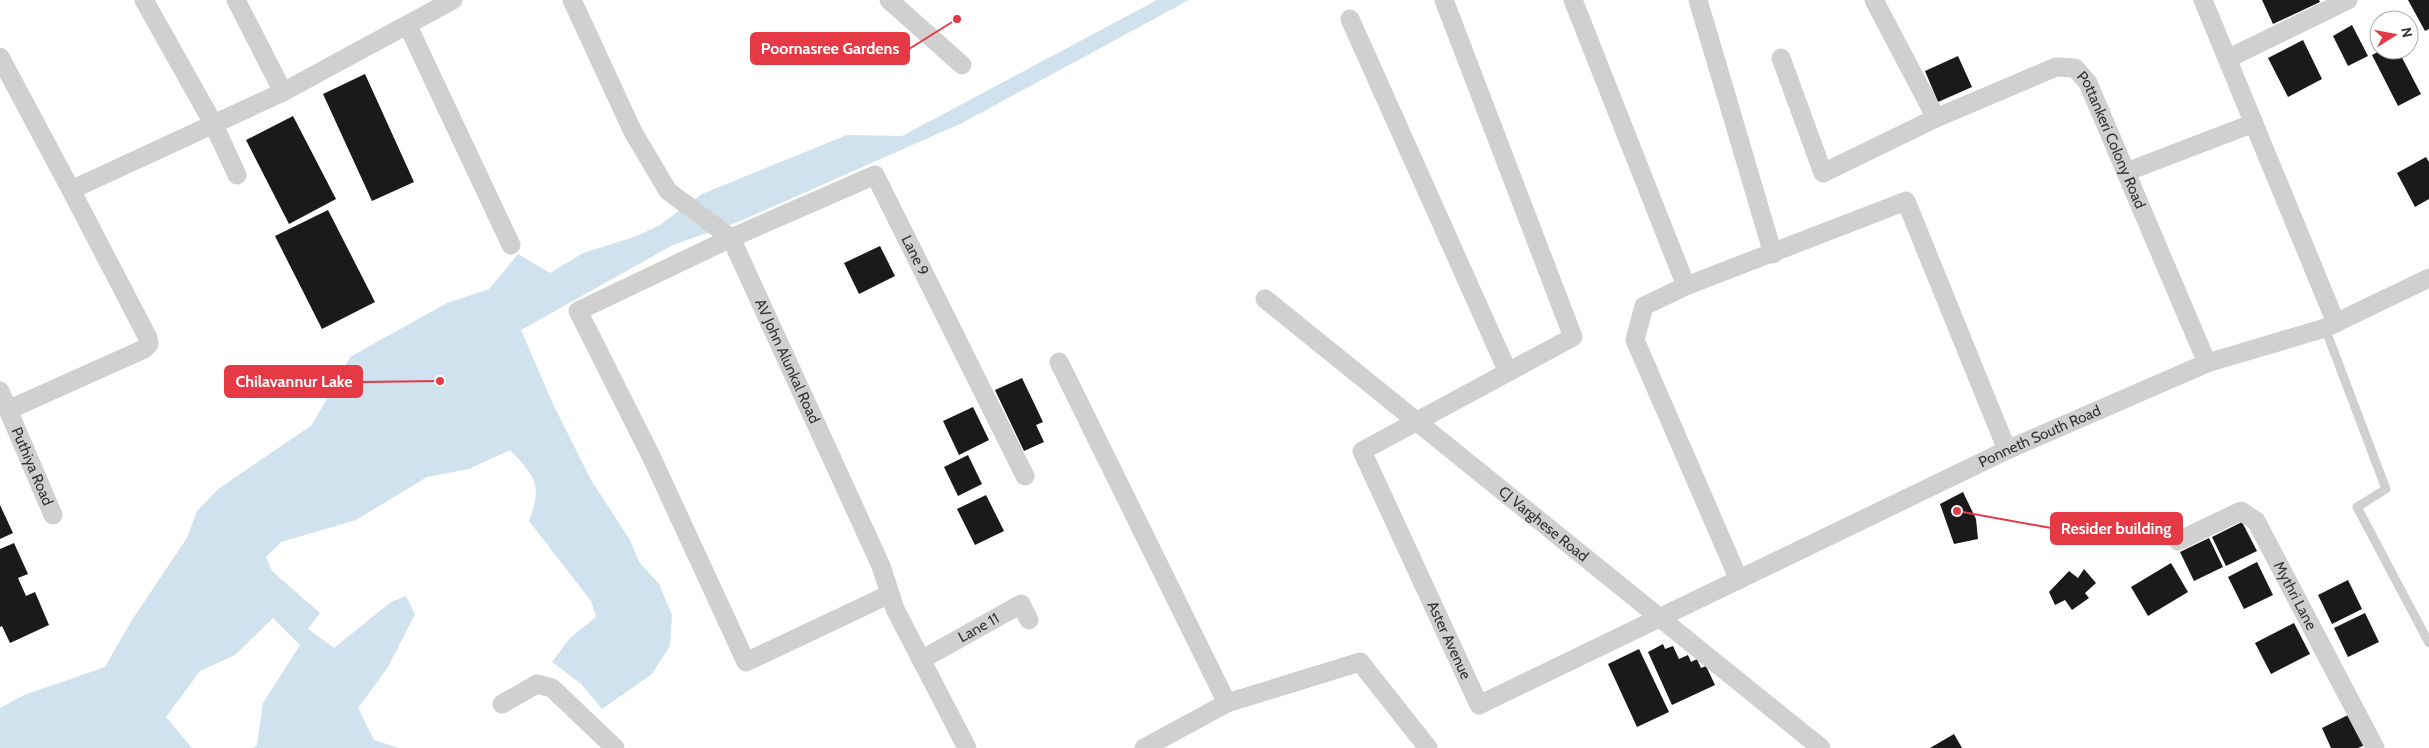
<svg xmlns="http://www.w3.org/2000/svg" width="2429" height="748" font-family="Cabin,sans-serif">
<rect width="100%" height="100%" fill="#fff"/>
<path fill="#cfe2ee" d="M1157 0H1189L962 123 738 222 673 245 521 330 553 404 591 480 630 540 639 562 659 584 672 615 670 646 652 674 602 709 581 684 552 662 570 638 596 617 591 601 529 521C543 484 535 477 510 450L469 469 427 477 356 520 281 542 266 557 272 571 320 613 308 629 334 648 391 602 406 596 415 614 388 667 358 708 374 740 399 748H253L257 745 263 703 300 645 273 618 235 655 200 671 166 717 192 748H0V708L24 695 105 667 132 620 187 538 197 511 218 489 312 425 350 357 447 303 489 289 518 254 550 273 583 253 637 236 660 225 702 194 847 135 902 136Z"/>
<g fill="#1a1a1a">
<path d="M2262 0H2319L2320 2 2273 24Z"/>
<path d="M2408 0H2429V29L2425 31Z"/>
<path d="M2352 25 2368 56 2348 66 2333 36Z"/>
<path d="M2303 40 2322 79 2288 97 2268 58Z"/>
<path d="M2382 50H2398L2421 94 2398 106 2372 55Z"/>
<path d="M1958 56 1972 87 1938 102 1925 71Z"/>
<path d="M365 74 414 182 372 201 323 94Z"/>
<path d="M293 116 336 199 289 224 246 140Z"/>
<path d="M2426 157 2429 162V199L2415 207 2397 173Z"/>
<path d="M328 210 375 302 322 329 275 236Z"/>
<path d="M880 246 895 276 859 294 844 263Z"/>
<path d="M1022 378 1043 422 1036 425 1044 442 1024 451 995 390Z"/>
<path d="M973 407 989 440 959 455 943 421Z"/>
<path d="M968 455 982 484 958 496 944 467Z"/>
<path d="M1963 492 1976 519 1978 539 1954 544 1940 504Z"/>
<path d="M986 495 1004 531 975 545 957 509Z"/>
<path d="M0 505 13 533 0 539Z"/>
<path d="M2242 522 2257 551 2226 566 2212 537Z"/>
<path d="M2209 538 2223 567 2194 581 2180 552Z"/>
<path d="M14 543 28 574 18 578 26 596 35 592 49 625 10 643 2 626 0 627V549Z"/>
<path d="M2257 562 2273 595 2244 609 2228 577Z"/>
<path d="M2171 563 2188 592 2148 616 2131 587Z"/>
<path d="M2084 569 2096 583 2085 593 2089 598 2072 610 2065 600 2055 605 2049 592 2069 571 2078 578Z"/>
<path d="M2348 580 2362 609 2332 624 2318 595Z"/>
<path d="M2365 613 2379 642 2348 657 2334 628Z"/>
<path d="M2294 623 2310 654 2271 674 2255 643Z"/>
<path d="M1663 644 1665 649 1673 646 1679 659 1688 655 1691 662 1697 659 1701 668 1706 666 1715 685 1672 705 1648 652Z"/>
<path d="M1639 649 1669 712 1637 727 1608 664Z"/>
<path d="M2350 714 2365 745 2358 748H2331L2322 728Z"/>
<path d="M1954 734 1962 748H1930Z"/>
</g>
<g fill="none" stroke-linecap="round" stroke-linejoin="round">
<path stroke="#d0d0d0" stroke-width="9" d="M2325 328 2386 489 2357 507 2429 643"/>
<g stroke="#d0d0d0" stroke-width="19">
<path d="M144 0 213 123 237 175"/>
<path d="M236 0 283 92 453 0"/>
<path id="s1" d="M572 0 633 132 668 191 731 238 881 566 895 609 967 748"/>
<path d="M889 0 962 65"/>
<path id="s2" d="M1444 0 1573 337 1362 451 1479 705 2007 450 2207 363 2325 328 2429 278"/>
<path d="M1573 0 1686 286"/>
<path d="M1698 0 1773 254"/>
<path id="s3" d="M1874 0 1936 118 2056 67 2075 68 2088 83 2207 363"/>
<path d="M2203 0 2336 323"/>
<path d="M1350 19 1507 370"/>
<path d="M408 26 511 245"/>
<path d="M0 57 71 190"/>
<path d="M1781 58 1823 173 1936 118"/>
<path d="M2227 59 2348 0"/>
<path d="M2126 172 2254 123"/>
<path id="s4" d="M1265 299 1821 748"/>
<path d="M1059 362 1227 703 1144 748"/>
<path id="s5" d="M0 391 53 515"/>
<path d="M8 410 144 349 149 344 148 338 71 190 283 92"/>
<path id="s6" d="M2178 541 2241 511 2256 521 2375 748"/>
<path d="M1739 580 1635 340 1644 306 1686 286 1906 201 2007 450"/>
<path id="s7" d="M890 594 746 662 650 454 578 311 731 238 875 175 1025 476"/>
<path id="s8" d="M921 660 1021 604 1029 620"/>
<path d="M1227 703 1360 662 1428 748"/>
<path d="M502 704 537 684 552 688 615 748"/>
</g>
</g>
<g text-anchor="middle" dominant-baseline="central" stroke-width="5" stroke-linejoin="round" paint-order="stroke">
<g font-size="15" fill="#333" stroke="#fff">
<text stroke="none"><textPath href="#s3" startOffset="364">Pottankeri Colony Road</textPath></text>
<text stroke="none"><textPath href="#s7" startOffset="965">Lane 9</textPath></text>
<text stroke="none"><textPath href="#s1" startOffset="428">AV John Alunkal Road</textPath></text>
<text stroke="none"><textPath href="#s2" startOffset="1502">Ponneth South Road</textPath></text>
<text stroke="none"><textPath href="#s5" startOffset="82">Puthiya Road</textPath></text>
<text stroke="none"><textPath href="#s4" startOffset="358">CJ Varghese Road</textPath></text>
<text stroke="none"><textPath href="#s6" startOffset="172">Mythri Lane</textPath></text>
<text stroke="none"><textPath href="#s8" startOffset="66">Lane 11</textPath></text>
<text stroke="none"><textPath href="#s2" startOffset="809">Aster Avenue</textPath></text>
</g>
</g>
<path fill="none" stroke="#e63946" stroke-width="2" d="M957 19L909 49M440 381L362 382M1957 511L2051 528"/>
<g fill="#e63946" stroke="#fff" stroke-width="2">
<circle cx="957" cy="19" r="5"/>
<circle cx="440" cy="381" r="5"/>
<circle cx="1957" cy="511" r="5"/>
</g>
<g fill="#e63946" stroke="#e63946" stroke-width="2">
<rect x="751" y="33" width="158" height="31" rx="5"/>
<rect x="225" y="366" width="137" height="31" rx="5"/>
<rect x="2051" y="513" width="131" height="31" rx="5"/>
</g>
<g font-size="16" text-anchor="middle" font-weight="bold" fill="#fff">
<text x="830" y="54">Poornasree Gardens</text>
<text x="294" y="387">Chilavannur Lake</text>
<text x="2116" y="534">Resider building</text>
</g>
<g transform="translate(2394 35) rotate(79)"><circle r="24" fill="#ffffff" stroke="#adadad"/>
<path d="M0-4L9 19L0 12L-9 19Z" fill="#e63946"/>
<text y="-8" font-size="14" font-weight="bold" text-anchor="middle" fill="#333333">N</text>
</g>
</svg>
